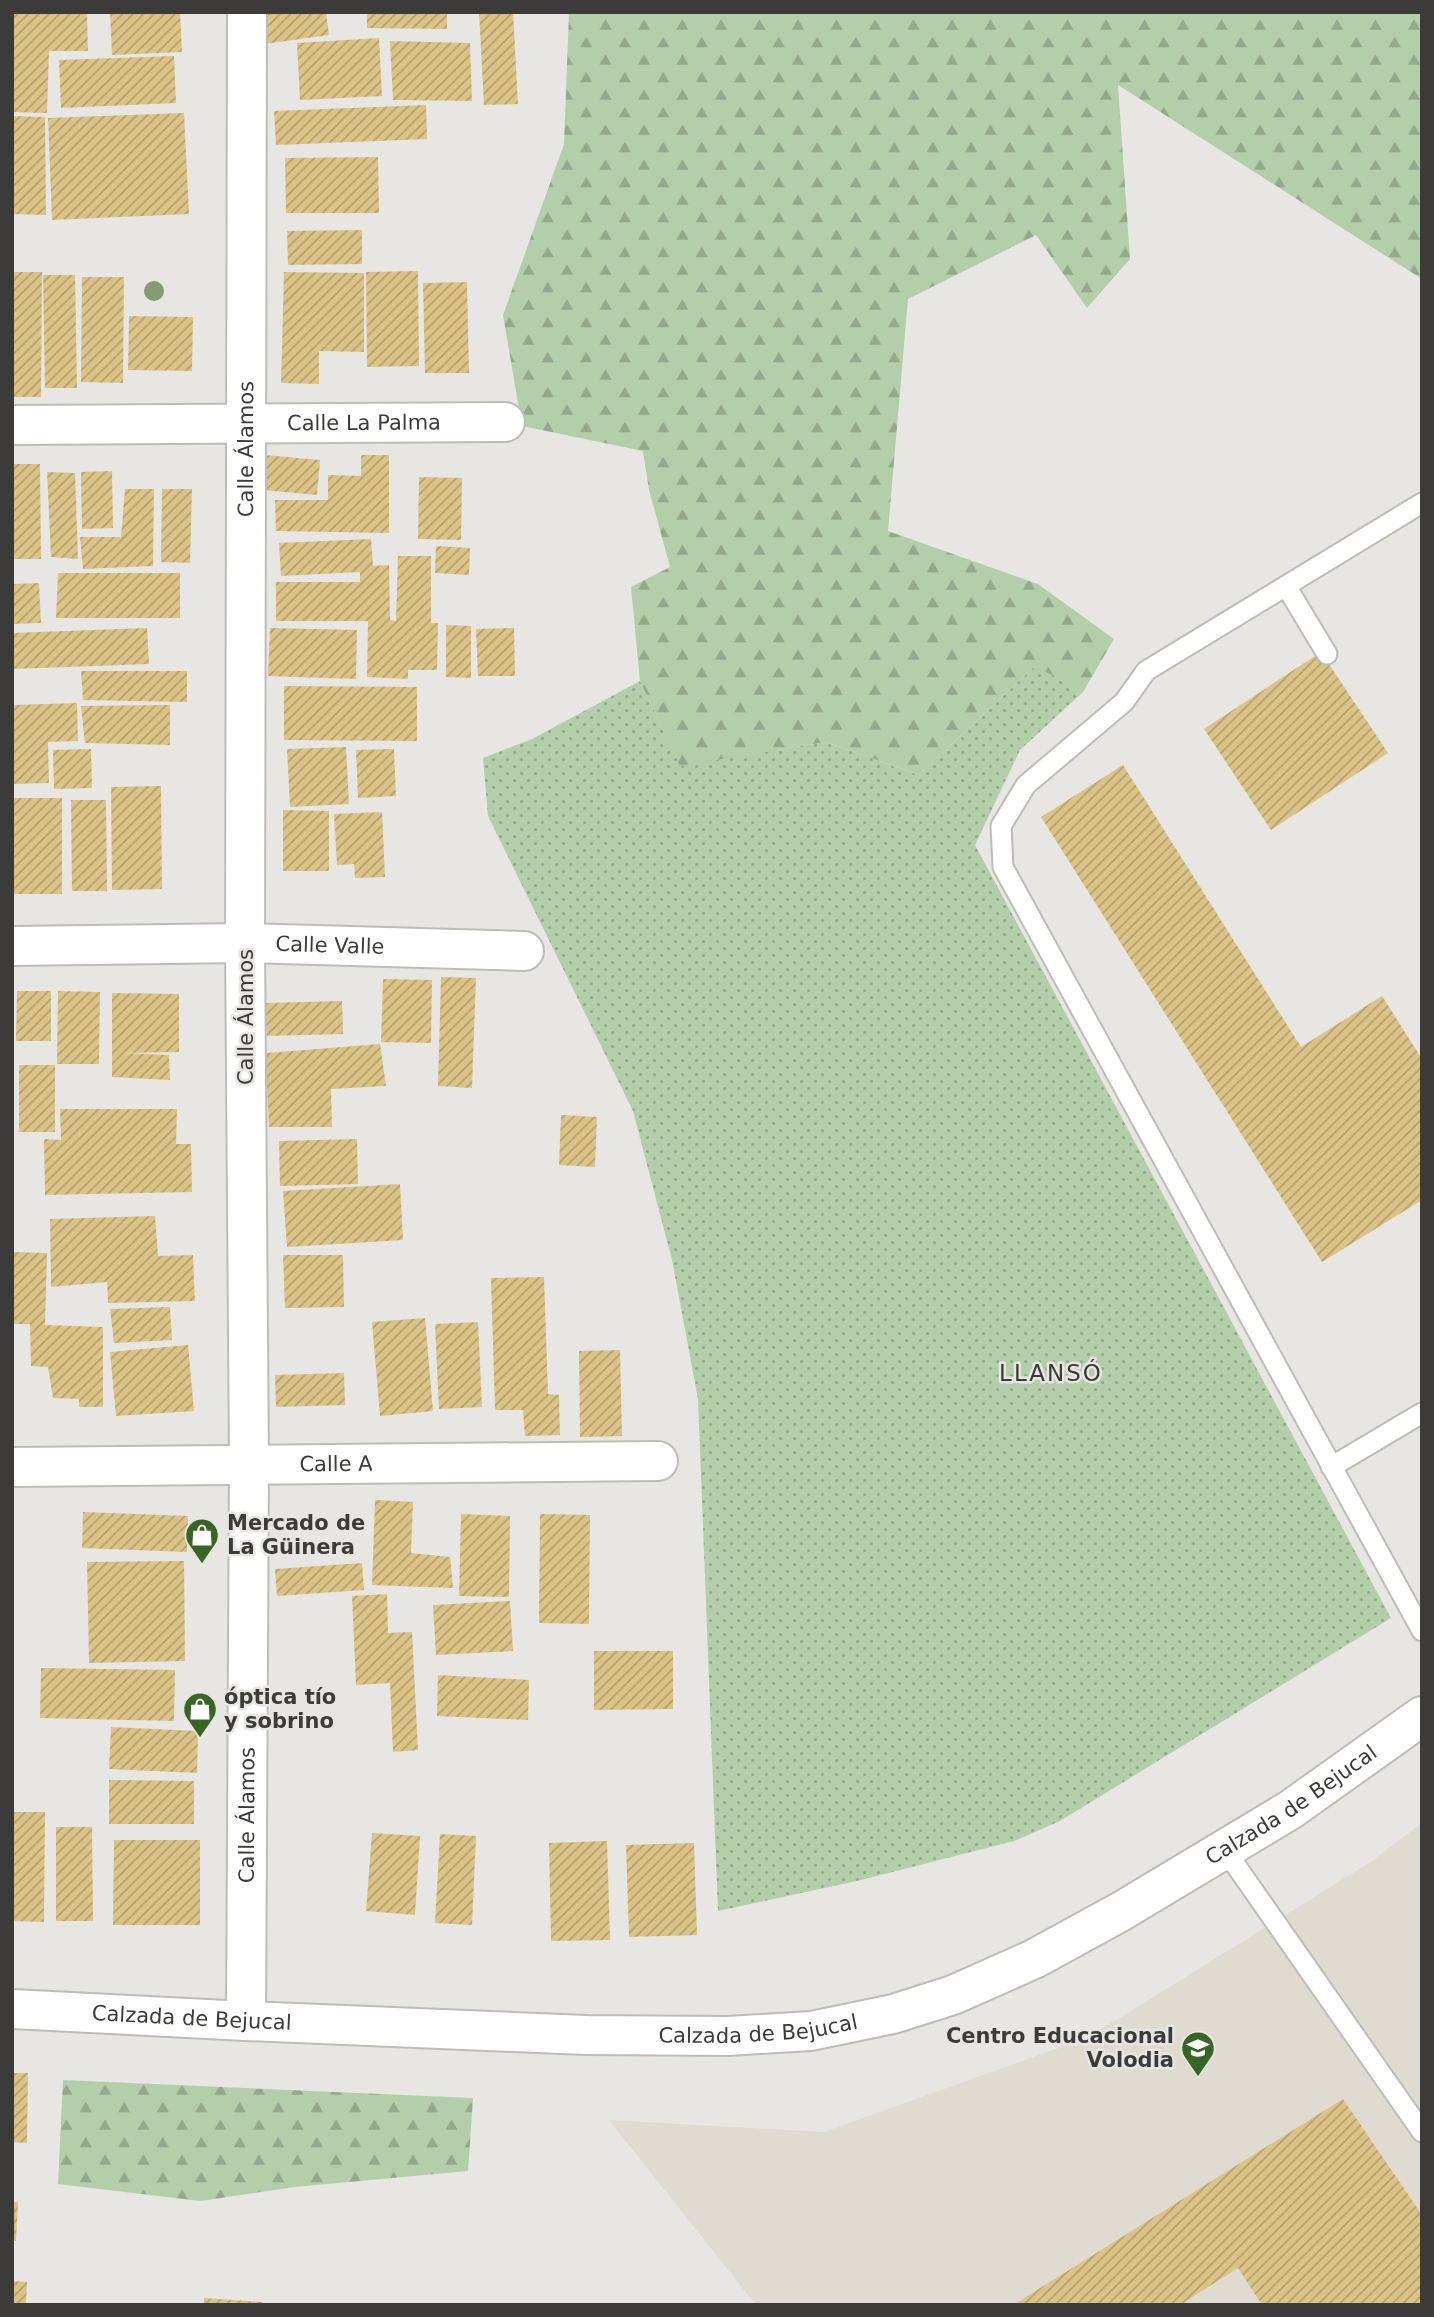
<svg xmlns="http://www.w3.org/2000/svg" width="1434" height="2317" font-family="'DejaVu Sans',sans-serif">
<defs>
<pattern id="grass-dots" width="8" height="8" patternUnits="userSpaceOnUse" patternTransform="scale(1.75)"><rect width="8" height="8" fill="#b3cfa9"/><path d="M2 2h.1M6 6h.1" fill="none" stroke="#93a98b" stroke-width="1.8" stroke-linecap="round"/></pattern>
<pattern id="forest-firs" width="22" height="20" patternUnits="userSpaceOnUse" patternTransform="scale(1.75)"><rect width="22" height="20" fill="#b3cfa9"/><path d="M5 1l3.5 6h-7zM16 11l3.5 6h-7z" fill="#93a98b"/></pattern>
<pattern id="building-hatch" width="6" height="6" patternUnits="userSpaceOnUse" patternTransform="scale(1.75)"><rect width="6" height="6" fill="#dcc487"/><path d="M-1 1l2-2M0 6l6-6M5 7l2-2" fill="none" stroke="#b4a06f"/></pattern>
</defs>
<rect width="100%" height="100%" fill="#e8e6e3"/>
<path fill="#dfdbd0" d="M1422 1823V2305H756L609 2120 824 2132 1089 2037 1369 1863Z"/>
<path fill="url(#grass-dots)" d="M1036 665 1083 692 1020 750 975 845 1391 1618 1060 1821 1014 1841 857 1881 718 1911 698 1399 672 1260 633 1111 488 816 483 758 532 739 640 681 680 765 826 742 919 775Z"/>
<g fill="url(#forest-firs)">
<path d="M569 12H1422V279L1118 85 1130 259 1087 308 1036 235 908 299 888 531 1038 584 1114 639 1083 692 1035 666 919 775 826 742 680 766 640 681 631 587 670 567 649 490 643 451 522 426 503 315 564 144Z"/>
<path d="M63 2080 473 2098 468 2171 295 2187 200 2201 58 2184Z"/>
</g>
<g fill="url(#building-hatch)">
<path d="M12 12H87L88 51H49L47 113 12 112Z"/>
<path d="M110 12H180L182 52 112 55Z"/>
<path d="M259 12H326L329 35 264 44Z"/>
<path d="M367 12H447V29L367 28Z"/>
<path d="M479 12H513L518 104 484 105Z"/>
<path d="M379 38 382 96 300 100 297 43Z"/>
<path d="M390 41 470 43 472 101 393 100Z"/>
<path d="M174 56 176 103 61 108 59 60Z"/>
<path d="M426 105 427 139 276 145 274 111Z"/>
<path d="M184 113 189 214 52 220 48 118Z"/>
<path d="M12 116 45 117 46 215 12 214Z"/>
<path d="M378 157 379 213H286L285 158Z"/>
<path d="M362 230V264L288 265 287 231Z"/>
<path d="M418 271 419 366 367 367 366 272Z"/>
<path d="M12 272H42L41 397H12Z"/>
<path d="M284 272 364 273V352L319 351V384L281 383Z"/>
<path d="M43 275H75L77 388H45Z"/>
<path d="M82 277H124L123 383 81 382Z"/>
<path d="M467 282 469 373H425L423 283Z"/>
<path d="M129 316 193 317 192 371 128 370Z"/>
<path d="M265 455 320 460 317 495 263 490Z"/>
<path d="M361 455H389V533L276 531 275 500H328V475L361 476Z"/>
<path d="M12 464H40L41 559H12Z"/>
<path d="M112 471 113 528 82 529 81 472Z"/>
<path d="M47 472 75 473 78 559 51 557Z"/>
<path d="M419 477 462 478 461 540 418 539Z"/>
<path d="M125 489H154L153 566 83 569 80 537H121Z"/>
<path d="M162 489H192L190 563 161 562Z"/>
<path d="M371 539 373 566 389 565 390 620 396 621 398 556H431V623H438L437 670H408V679L367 677 368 621H276V582H360V572L281 576 279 543Z"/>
<path d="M436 546 470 548 469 575 435 573Z"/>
<path d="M58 573H180V618H56Z"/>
<path d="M39 583 41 623 12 624V584Z"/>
<path d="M446 625 471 626V678L446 677Z"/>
<path d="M147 628 149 664 12 669V633Z"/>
<path d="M270 628 357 630 356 679 268 676Z"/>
<path d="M514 628 515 676H478L476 629Z"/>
<path d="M1321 652 1388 753 1271 830 1204 729Z"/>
<path d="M81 671H187V702L83 700Z"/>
<path d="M284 686 417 687V741L284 740Z"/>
<path d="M77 703 78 741 48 742 49 783 12 784V705Z"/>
<path d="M170 705V745L85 743 81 706Z"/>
<path d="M346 747 349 804 290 807 287 749Z"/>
<path d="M91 749 92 788 54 789 53 750Z"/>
<path d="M394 749 396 796 358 798 356 750Z"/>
<path d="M1123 765 1301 1047 1382 996 1422 1059V1200L1322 1262 1041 817Z"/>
<path d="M161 786 162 889 112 890 111 787Z"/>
<rect x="13" y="798" width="49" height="96"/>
<path d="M71 800H106L107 891H72Z"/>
<path d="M283 810 329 811V871H283Z"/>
<path d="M382 812 385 877 355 878 354 864 337 865 334 814Z"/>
<path d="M441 977 476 978 472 1088 438 1086Z"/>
<path d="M383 979 432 980 431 1043 381 1042Z"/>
<path d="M17 991H51V1041H16Z"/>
<path d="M58 991 100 992 99 1064H57Z"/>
<path d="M112 993 179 994V1052L122 1053 169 1055 170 1080 112 1077Z"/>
<path d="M342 1001 343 1034 267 1036 265 1003Z"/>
<path d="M380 1044 386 1086 331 1089 332 1127H269L266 1065 267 1053Z"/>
<rect x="19" y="1065" width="36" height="67"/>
<path d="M60 1109H177L176 1144H191L192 1192 45 1195 44 1139 61 1140Z"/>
<path d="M561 1115 597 1117 595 1167 559 1165Z"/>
<path d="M357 1139 358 1184 280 1186 279 1141Z"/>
<path d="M400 1184 403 1240 287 1247 283 1191Z"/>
<path d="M155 1216 158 1256 193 1255 195 1301 108 1303 107 1282 51 1287 50 1219Z"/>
<path d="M12 1252 47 1253 45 1325 103 1327V1407H79V1399L53 1398 48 1367 31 1366 30 1324H12Z"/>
<path d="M283 1255H343L344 1307 285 1308Z"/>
<path d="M544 1277 548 1394 559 1395 560 1435 525 1436 523 1410H495L491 1278Z"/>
<path d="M170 1307 172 1340 114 1343 110 1309Z"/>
<path d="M425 1318 433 1411 380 1416 372 1322Z"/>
<path d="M478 1322 482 1407 439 1409 435 1324Z"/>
<path d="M188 1345 194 1411 116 1416 110 1352Z"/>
<path d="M620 1350 622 1436 580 1437 579 1351Z"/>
<path d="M344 1373 345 1405 276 1407 275 1375Z"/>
<path d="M375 1500 413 1502 411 1553 450 1557 453 1588 372 1585Z"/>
<path d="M83 1512 188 1516 187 1552 82 1548Z"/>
<path d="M461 1514 510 1516 509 1597 459 1596Z"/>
<path d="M540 1514 590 1515 589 1624 539 1623Z"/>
<path d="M184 1561 185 1661 89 1663 87 1562Z"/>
<path d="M362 1563 364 1590 277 1596 275 1569Z"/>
<path d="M387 1594 388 1633 412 1632 418 1750 393 1752 390 1683 356 1685 352 1596Z"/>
<path d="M510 1601 513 1651 436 1655 433 1605Z"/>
<path d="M594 1651H673V1709L594 1710Z"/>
<path d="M41 1668 175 1670 174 1721 40 1718Z"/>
<path d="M438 1675 529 1680 528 1720 437 1716Z"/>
<path d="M111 1727 198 1731 197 1773 109 1769Z"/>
<path d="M109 1780 194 1781V1824H109Z"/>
<path d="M12 1812H45L44 1922 12 1921Z"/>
<path d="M56 1827H92L93 1921H56Z"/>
<path d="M372 1833 420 1836 415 1915 366 1911Z"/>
<path d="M440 1834 476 1836 472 1925 435 1923Z"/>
<path d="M114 1840H200V1925H113Z"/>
<path d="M607 1841 610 1940 551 1941 549 1843Z"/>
<path d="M694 1843 697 1935 629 1937 626 1845Z"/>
<path d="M12 2073H28L27 2143 12 2142Z"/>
<path d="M1343 2099 1422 2215V2305H1262L1238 2268 1180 2305H1013Z"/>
<path d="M12 2202H18L16 2241 12 2240Z"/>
<path d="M12 2281 27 2282 26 2305H12Z"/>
<path d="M204 2298 263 2302V2305H204Z"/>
</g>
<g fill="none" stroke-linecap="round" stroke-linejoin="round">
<g stroke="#bebcb9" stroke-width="23">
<g id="service">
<path d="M1422 503 1146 671 1124 702 1026 785 1001 826 1003 867 1422 1631"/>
<path d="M1286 586 1327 654"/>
<path d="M1331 1467 1422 1413"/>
<path d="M1225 1850 1422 2132"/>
</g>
</g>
<g stroke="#bebcb9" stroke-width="42">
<g id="minor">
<path id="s1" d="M12 425 505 422"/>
<path id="s2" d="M12 946 245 943 524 951"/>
<path id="s3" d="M12 1467 658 1461"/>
<path id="s4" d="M246 2021 249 1464 245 943 247 12"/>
</g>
</g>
<g stroke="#bebcb9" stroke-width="42">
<g id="primary">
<path id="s5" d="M12 2009 246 2021 586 2035 728 2036 811 2031 893 2014 953 1995 1034 1959 1120 1912 1290 1810 1422 1716"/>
</g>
</g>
<use href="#service" stroke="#fff" stroke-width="19"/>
<use href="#minor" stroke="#fff" stroke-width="38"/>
<use href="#primary" stroke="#fff" stroke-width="38"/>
</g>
<circle fill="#839c74" cx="154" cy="291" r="10"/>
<defs>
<g id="shop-pin" transform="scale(1.75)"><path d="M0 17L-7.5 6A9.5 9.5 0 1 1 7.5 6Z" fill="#376524" stroke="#e8e6e3"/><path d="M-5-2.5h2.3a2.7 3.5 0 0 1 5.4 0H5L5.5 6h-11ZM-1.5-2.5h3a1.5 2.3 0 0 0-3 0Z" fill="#fff"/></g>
<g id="school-pin" transform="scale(1.75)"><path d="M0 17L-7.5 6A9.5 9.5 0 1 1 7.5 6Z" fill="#376524" stroke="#e8e6e3"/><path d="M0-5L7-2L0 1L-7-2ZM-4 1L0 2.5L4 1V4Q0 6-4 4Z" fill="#fff"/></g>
</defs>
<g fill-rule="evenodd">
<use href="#shop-pin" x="202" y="1535"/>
<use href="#shop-pin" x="200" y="1709"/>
<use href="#school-pin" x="1198" y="2048"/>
</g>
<g text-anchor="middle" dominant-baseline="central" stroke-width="5" stroke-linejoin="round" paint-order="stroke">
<g font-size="21" fill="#3c3b39" stroke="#e8e6e3">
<text stroke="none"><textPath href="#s1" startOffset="352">Calle La Palma</textPath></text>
<text stroke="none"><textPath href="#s4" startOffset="1572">Calle Álamos</textPath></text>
<text stroke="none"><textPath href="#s2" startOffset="318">Calle Valle</textPath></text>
<text transform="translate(246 1017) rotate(-90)">Calle Álamos</text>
<text stroke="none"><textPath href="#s3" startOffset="324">Calle A</textPath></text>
<text stroke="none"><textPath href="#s5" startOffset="1335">Calzada de Bejucal</textPath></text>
<text stroke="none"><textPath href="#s4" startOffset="206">Calle Álamos</textPath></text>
<text stroke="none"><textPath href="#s5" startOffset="180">Calzada de Bejucal</textPath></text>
<text stroke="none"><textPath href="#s5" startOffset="747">Calzada de Bejucal</textPath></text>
</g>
<g font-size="21" font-weight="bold" fill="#3c3b39" stroke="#e8e6e3" text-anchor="start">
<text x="227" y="1523">Mercado de<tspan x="227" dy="24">La Güinera</tspan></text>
<text x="224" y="1697">óptica tío<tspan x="224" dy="24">y sobrino</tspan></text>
<text x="1174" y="2036" text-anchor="end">Centro Educacional<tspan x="1174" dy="24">Volodia</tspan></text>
</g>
<g font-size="23" letter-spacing="2" fill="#3b3a37" stroke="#e8e6e3">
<text x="1051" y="1373">LLANSÓ</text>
</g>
</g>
<rect width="1434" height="2317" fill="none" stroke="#3c3b39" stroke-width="28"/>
</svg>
